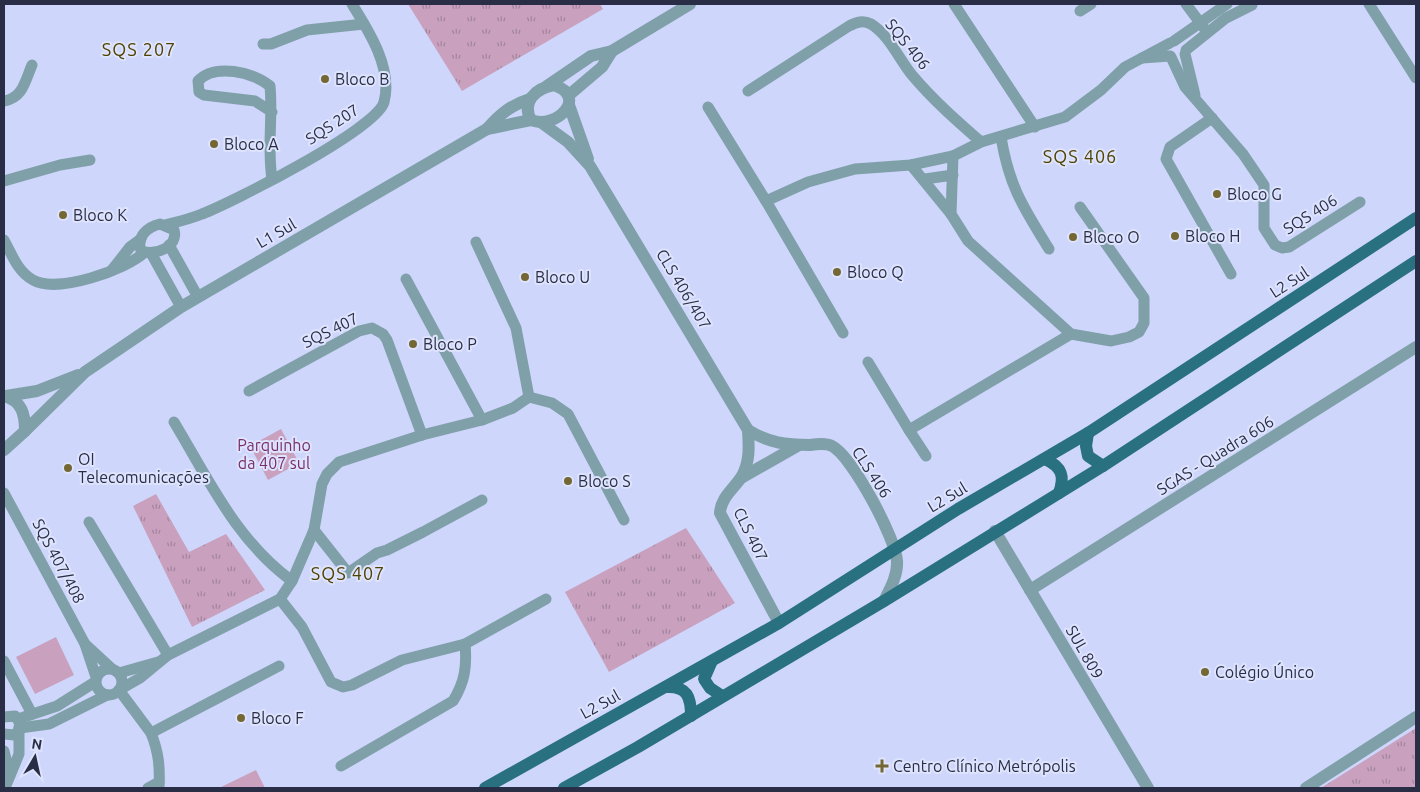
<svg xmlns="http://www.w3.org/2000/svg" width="1420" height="792" font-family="Ubuntu,sans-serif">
<defs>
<pattern id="grass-tufts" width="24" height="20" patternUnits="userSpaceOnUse" patternTransform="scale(1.25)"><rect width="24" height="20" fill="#c9a1bf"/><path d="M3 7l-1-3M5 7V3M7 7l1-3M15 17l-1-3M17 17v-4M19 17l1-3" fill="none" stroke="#a3849d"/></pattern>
</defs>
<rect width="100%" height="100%" fill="#ced6fb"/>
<g fill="url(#grass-tufts)">
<path d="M408 4H600L603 9 462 91Z"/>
<path d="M156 494 189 552 226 534 265 590 192 627 133 506Z"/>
<path d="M686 528 735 603 609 672 565 592Z"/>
<path d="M1416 728V788H1321L1324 786Z"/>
</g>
<g fill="#c9a1bf">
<path d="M281 429 299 463 268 480 250 446Z"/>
<path d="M56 637 74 675 35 694 16 657Z"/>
<path d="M256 770 265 788H219Z"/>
</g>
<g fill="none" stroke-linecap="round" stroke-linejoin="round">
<g stroke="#7fa0a9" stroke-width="11">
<path d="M954 4 1035 127"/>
<path d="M1186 4 1204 28"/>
<path d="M1369 4 1416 78"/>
<path d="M1080 11 1091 4"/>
<path d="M1174 41 1227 4"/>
<path d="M263 44H271L307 30 364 24"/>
<path d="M1186 50 1226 18 1252 5"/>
<path d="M1185 54 1195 95"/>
<path d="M1171 57 1185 87 1243 154 1264 185V228L1275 245 1282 248 1289 247 1360 202"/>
<path d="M1142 58 1170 56"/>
<path d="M748 91 849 26C857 22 863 20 871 24 889 35 899 59 912 75 933 100 957 121 981 142"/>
<path d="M4 101C23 98 25 81 32 65"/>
<path d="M708 107 766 201 808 182 855 169 911 165 953 156"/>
<path d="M272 112 255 101 204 95 199 92 198 81C214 63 254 72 270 86 273 117 267 148 272 179"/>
<path d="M1212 118 1170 147 1166 159 1231 274"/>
<path d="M1001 137C1009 186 1023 207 1049 249"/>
<path d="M911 165 951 214"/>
<path d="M925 179 953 175"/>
<path d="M4 181 60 165 90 160"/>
<path d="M766 201 843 333"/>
<path d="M1080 207 1144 298V323L1139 332 1129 337 1111 341 1071 334 968 241 951 214 953 156 981 142 1065 117 1101 90 1125 67 1170 43"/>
<path d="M160 224 174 230C179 247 155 256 141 251 136 237 147 227 160 224Z"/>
<path d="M165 225C177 222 190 219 202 214 233 202 377 129 384 102 393 69 369 31 352 4"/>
<path d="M4 240C12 255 18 272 33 280 57 294 126 270 145 252"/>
<path d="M169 245 198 297"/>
<path d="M151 253 181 307"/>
<path d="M112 270 130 247 141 239"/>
<path d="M406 279 482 420"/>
<path d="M868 362 909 430 1071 334"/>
<path d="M249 391 359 331 372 328 383 334 387 340 422 435"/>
<path d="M529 397 552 403 568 414 624 520"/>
<path d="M174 422C209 480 236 540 292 581"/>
<path d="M909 430 926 456"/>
<path d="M4 493 85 644 96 677"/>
<path d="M89 522 168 655"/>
<path d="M314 530 348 573 377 553 387 550 423 532 482 500"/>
<path d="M280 599 302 627 331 682 343 687 352 685 402 660 465 644 546 599"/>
<path d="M85 644 111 668"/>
<path d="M4 661 32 714"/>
<path d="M279 666 151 733 119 690 140 678 168 655 280 599 292 581 314 530 322 484 327 474 339 462 422 435 482 420 513 408 529 397 516 328 476 242"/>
<circle cx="109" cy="682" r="13"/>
<path d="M119 673 158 662"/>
<path d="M4 717 15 716 20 723 18 732 14 735 4 734"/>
<path d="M18 719 57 706 95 682"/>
<path d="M20 728 49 724 107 695"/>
<path d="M151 733C159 753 160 768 159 788"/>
<path d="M4 751 10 775"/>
<path d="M341 766 453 701C465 682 467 666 465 644"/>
<path d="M5 788 19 754V730"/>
<path d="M148 788 159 782"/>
</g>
<g stroke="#7fa0a9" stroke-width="12">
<path d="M554 85C589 97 556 130 531 120 521 102 536 88 554 85Z"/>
<path d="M547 86 591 56 612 51 690 4"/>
<path d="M569 95 602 67 612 51"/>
<path d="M569 105 588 159"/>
<path d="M542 123 568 142 590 166 748 430C769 443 786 445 810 445 817 444 826 443 832 446 852 456 896 539 897 561 898 575 890 589 884 601"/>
<path d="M487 129C500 114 511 105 530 99"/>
<path d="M4 396C22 401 25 414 25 431L4 450"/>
<path d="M6 396 37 391 78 375"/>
<path d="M748 430C749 447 750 461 742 476 734 489 721 497 720 513L779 623"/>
<path d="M25 431 85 372 181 307 487 129 531 120"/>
<path d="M741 478 799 445"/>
<path d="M995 531 1148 788"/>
<path d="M1030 590 1416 347"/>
<path d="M1306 788 1416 717"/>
</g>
<g stroke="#297080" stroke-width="12">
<path d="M1088 433 1086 446 1088 456 1103 466"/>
<path d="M1045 459C1062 467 1065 476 1059 493"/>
<path d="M711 663 704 679 710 688 722 696"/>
<path d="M667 687C687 686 691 697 691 716"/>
<path d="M485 788 779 623 958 509 1088 433 1416 218"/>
<path d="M564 788 638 747 884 601 1103 466 1416 261"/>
</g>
</g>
<g fill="#746734" stroke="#dee4fd" stroke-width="2">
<circle cx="325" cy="79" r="5"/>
<circle cx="214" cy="144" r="5"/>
<circle cx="1217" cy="194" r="5"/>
<circle cx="63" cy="215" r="5"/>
<circle cx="1175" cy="236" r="5"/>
<circle cx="1073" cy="237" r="5"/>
<circle cx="837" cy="272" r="5"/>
<circle cx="525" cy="277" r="5"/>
<circle cx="413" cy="344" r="5"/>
<circle cx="68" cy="468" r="5"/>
<circle cx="568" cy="481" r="5"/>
<circle cx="1205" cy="672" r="5"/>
<circle cx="241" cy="718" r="5"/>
<path d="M879.5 758.5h5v5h5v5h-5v5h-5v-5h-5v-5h5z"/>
</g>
<g text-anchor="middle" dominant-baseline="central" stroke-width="4" stroke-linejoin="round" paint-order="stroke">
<g font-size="16" fill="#292d45" stroke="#dee4fd">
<text transform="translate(908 44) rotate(51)">SQS 406</text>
<text transform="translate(332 124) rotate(-33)">SQS 207</text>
<text transform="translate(1310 214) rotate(-32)">SQS 406</text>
<text transform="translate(276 233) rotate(-30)">L1 Sul</text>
<text transform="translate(1289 282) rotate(-33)">L2 Sul</text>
<text transform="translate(684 289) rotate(59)">CLS 406/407</text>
<text transform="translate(330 330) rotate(-26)">SQS 407</text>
<text transform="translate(1215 455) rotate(-32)">SGAS - Quadra 606</text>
<text transform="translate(872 472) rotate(57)">CLS 406</text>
<text transform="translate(947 497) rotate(-31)">L2 Sul</text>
<text transform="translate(751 534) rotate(64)">CLS 407</text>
<text transform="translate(59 561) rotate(62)">SQS 407/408</text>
<text transform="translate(1085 652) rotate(60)">SUL 809</text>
<text transform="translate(600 704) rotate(-29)">L2 Sul</text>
</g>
<g font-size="16" fill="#292d45" stroke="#dee4fd" text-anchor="start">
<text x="335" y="79">Bloco B</text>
<text x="224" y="144">Bloco A</text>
<text x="1227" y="194">Bloco G</text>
<text x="73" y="215">Bloco K</text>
<text x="1185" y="236">Bloco H</text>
<text x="1083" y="237">Bloco O</text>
<text x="847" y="272">Bloco Q</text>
<text x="535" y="277">Bloco U</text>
<text x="423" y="344">Bloco P</text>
<text x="78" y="459">OI<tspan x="78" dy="18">Telecomunicações</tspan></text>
<text x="578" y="481">Bloco S</text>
<text x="1215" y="672">Colégio Único</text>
<text x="251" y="718">Bloco F</text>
<text x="893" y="766">Centro Clínico Metrópolis</text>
</g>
<g font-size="16" fill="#792e6b" stroke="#dee4fd">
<text x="274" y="445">Parquinho<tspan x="274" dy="18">da 407 sul</tspan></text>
</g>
<g font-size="18" letter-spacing="1" fill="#504200" stroke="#dee4fd">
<text x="139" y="49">SQS 207</text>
<text x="1080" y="156">SQS 406</text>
<text x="348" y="573">SQS 407</text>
</g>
</g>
<rect width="1420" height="792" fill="none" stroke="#292d45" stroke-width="10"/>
<g transform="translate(35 757) rotate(9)" stroke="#dee4fd" stroke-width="4" paint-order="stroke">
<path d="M0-4L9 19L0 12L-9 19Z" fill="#292d45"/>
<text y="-8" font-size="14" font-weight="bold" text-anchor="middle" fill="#292d45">N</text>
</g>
</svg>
